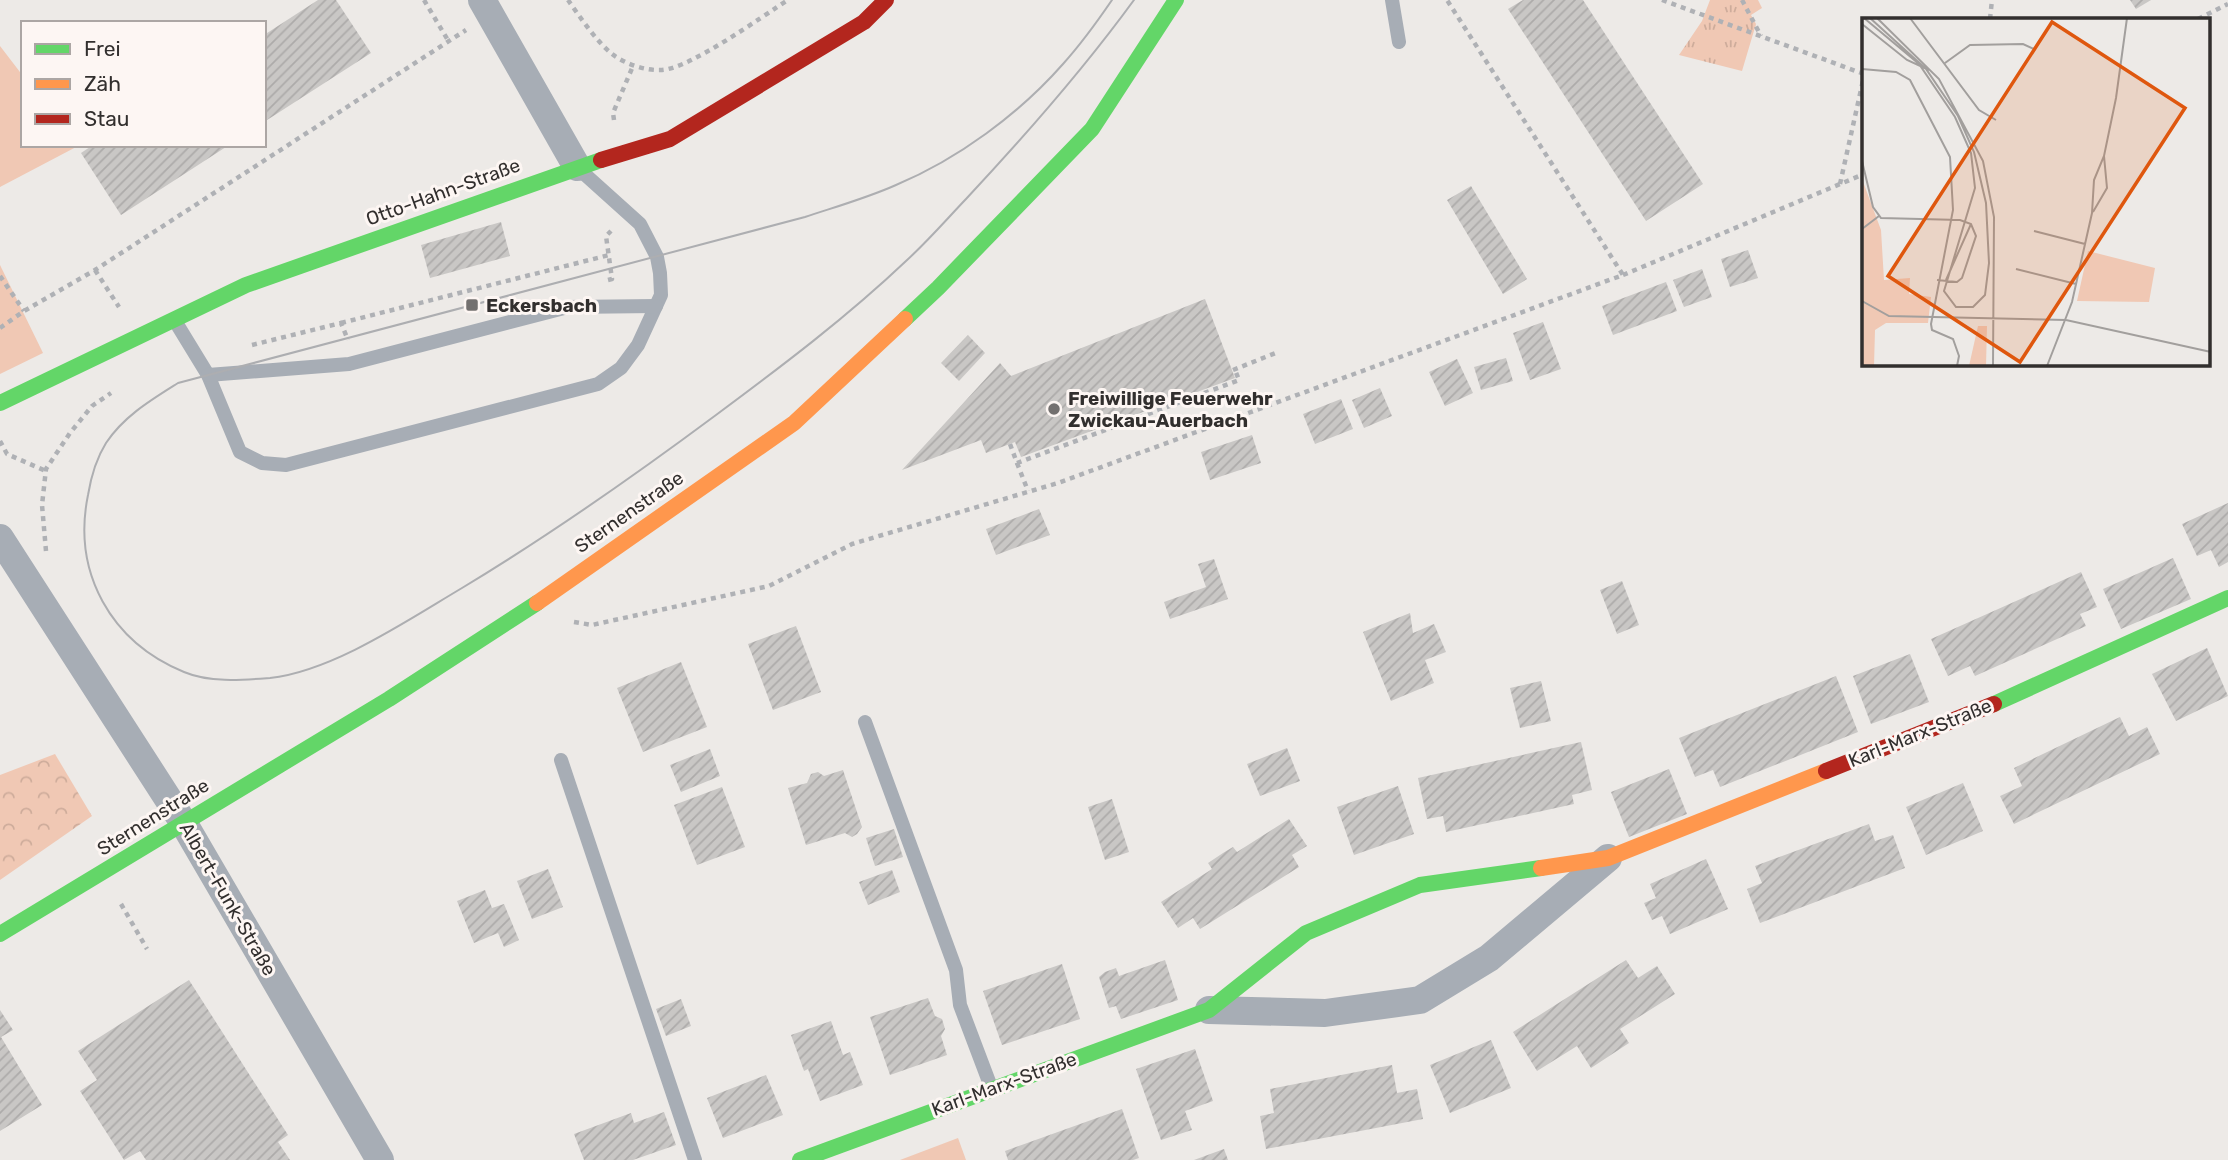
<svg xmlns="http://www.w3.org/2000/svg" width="2228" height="1160" font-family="Rubik,sans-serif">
<defs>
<pattern id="forest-crowns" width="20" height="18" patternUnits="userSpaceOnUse" patternTransform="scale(1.75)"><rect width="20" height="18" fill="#f0c8b4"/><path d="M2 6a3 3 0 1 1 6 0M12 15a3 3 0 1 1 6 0" fill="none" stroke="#ceac9b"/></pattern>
<pattern id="park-tufts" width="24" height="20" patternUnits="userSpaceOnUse" patternTransform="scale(1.75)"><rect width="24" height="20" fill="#f0c8b4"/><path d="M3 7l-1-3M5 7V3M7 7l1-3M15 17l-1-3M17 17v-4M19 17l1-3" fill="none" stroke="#ceac9b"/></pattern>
<pattern id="building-hatch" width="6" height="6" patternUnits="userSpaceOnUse" patternTransform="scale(1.75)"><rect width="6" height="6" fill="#c9c7c5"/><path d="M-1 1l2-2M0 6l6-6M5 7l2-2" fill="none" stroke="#adabaa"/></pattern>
</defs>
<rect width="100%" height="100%" fill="#edeae7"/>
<g fill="#f0c8b4">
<path d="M0 46 23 76V145L78 146 0 187Z"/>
<path d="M0 265 43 353 0 374Z"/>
<path d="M958 1138 966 1160H900Z"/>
</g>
<path fill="url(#forest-crowns)" d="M55 754 92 816 0 880V775Z"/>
<path fill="url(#park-tufts)" d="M1710 0H1758L1762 8 1751 15 1756 24 1742 71 1679 55 1702 21Z"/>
<g fill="url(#building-hatch)">
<path d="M318 0H336L371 53 264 122V35Z"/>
<path d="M1523 0H1583L1703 184 1646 221 1508 9Z"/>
<path d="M2130 0H2151L2136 9Z"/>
<path d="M93 145H229L121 215 81 153Z"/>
<path d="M1471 186 1527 279 1503 294 1447 200Z"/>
<path d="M501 222 510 256 430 278 421 245Z"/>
<path d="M1748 250 1758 278 1730 287 1721 259Z"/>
<path d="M1702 269 1712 297 1684 307 1673 280Z"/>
<path d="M1666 282 1677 311 1613 335 1602 306Z"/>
<path d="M1205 299 1235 378 1021 457 1015 442 986 453 981 440 902 470 1000 363 1011 376Z"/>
<path d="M1543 322 1561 369 1530 380 1513 333Z"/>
<path d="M968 335 985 353 959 381 941 363Z"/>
<path d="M1506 358 1513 381 1481 390 1474 367Z"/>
<path d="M1457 359 1473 393 1445 406 1429 372Z"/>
<path d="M1380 388 1392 416 1364 428 1352 400Z"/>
<path d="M1341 399 1353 429 1315 444 1303 414Z"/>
<path d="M1252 435 1261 463 1210 480 1201 452Z"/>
<path d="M2228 503V562L2219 567 2211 550 2197 556 2182 524Z"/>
<path d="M1039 509 1050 535 996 555 986 529Z"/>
<path d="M2173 558 2191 599 2121 629 2103 589Z"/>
<path d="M1214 559 1228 599 1170 619 1164 602 1206 587 1198 564Z"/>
<path d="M2081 572 2097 607 2080 614 2086 626 1975 676 1970 666 1948 676 1931 639Z"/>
<path d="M1622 581 1639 625 1617 634 1600 590Z"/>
<path d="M1410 613 1413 633 1434 624 1446 652 1425 660 1434 683 1391 701 1363 632Z"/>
<path d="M796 626 821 692 773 710 748 644Z"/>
<path d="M2207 648 2228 696 2176 721 2152 674Z"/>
<path d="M1910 654 1929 702 1871 724 1853 676Z"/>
<path d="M681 662 707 727 643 752 617 688Z"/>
<path d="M1836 676 1858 732 1720 787 1713 770 1695 777 1679 738Z"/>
<path d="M1541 681 1551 721 1520 728 1510 688Z"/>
<path d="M2120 717 2129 736 2147 727 2160 754 2014 824 2000 796 2022 786 2014 768Z"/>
<path d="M1581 742 1592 790 1572 795 1574 804 1446 832 1443 816 1427 819 1418 778Z"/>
<path d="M1287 748 1300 781 1260 796 1247 764Z"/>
<path d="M710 749 720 776 681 792 670 765Z"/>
<path d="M1669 769 1687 814 1629 837 1611 792Z"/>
<path d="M843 770 862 827 857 834 852 837 845 833 806 845 788 788 807 783 811 774 818 772 824 776Z"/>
<path d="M1963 783 1983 831 1926 855 1906 807Z"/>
<path d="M1398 786 1414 834 1354 855 1337 807Z"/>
<path d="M722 787 745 847 697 865 674 805Z"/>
<path d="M1112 799 1129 852 1105 860 1088 807Z"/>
<path d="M1289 819 1307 846 1292 855 1299 867 1200 929 1193 918 1178 928 1161 902 1212 869 1208 863 1223 853 1233 847 1237 852Z"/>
<path d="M1869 824 1875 841 1893 835 1905 868 1760 923 1747 889 1762 883 1755 866Z"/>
<path d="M894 829 903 857 875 866 866 838Z"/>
<path d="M1706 859 1728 909 1670 934 1662 916 1652 920 1644 903 1656 898 1650 884Z"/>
<path d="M548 869 563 907 532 919 517 881Z"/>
<path d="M892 870 900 892 868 905 859 882Z"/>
<path d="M485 890 492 908 504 904 519 940 504 947 498 933 474 943 457 901Z"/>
<path d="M1165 960 1178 1000 1121 1019 1116 1006 1109 1008 1099 977 1105 972 1116 968 1119 976Z"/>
<path d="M1626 960 1638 978 1657 966 1675 994 1620 1029 1629 1043 1591 1068 1577 1046 1537 1071 1513 1032Z"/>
<path d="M1062 964 1080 1019 1002 1045 983 991Z"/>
<path d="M189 980 288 1135 278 1142 290 1160H146L140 1151 124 1160 80 1091 97 1080 78 1051Z"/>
<path d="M928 998 935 1016 942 1019 945 1029 941 1036 947 1055 890 1075 870 1017Z"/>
<path d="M681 999 691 1026 666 1036 656 1009Z"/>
<path d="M0 1010 13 1030 1 1037 42 1105 0 1131Z"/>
<path d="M831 1021 843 1055 850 1052 863 1085 820 1101 808 1069 804 1071 791 1035Z"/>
<path d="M1491 1040 1511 1088 1450 1113 1430 1065Z"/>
<path d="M1195 1049 1213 1101 1185 1111 1192 1130 1161 1140 1136 1069Z"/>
<path d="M1392 1065 1397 1093 1417 1089 1423 1119 1266 1149 1260 1116 1274 1113 1270 1089Z"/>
<path d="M766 1075 783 1115 723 1138 707 1098Z"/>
<path d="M1122 1109 1139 1158 1133 1160H1008L1005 1151Z"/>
<path d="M664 1112 676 1145 633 1160H584L574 1134 631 1113 634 1123Z"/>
<path d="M1224 1149 1228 1160H1194Z"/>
</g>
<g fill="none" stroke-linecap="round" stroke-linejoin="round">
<g stroke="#afb1b5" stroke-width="4.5" stroke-dasharray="5 5" stroke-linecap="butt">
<path d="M424 0 449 42"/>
<path d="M568 0C580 17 596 41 612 54 625 64 646 71 662 70 691 68 761 17 788 0"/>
<path d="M1662 0 1864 74"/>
<path d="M1742 0 1761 36"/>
<path d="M1990 19 1992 0"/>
<path d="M2198 19 2228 4"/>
<path d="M614 120 613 113 633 66"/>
<path d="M1840 184 1864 76"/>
<path d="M95 270 119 307"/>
<path d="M1623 275 1864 174"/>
<path d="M0 276 24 311"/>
<path d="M608 280 612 279 606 236 611 231"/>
<path d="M341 323 609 255"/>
<path d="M0 328 24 311 95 270 466 30"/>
<path d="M252 345 341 323 348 340"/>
<path d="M1233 370 1278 352"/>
<path d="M0 441 7 454 46 471"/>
<path d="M1010 444 1017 463 1239 380 1235 370"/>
<path d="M1017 463 1028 491"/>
<path d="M46 551 42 505 46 469 70 433 92 406 111 393"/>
<path d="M574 622 592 625 769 586 852 544 1058 483 1623 275 1447 0"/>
<path d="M121 904 147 949"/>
</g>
<g stroke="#a7adb5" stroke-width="14">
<path d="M1392 0 1399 42"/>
<path d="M175 321 208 375 240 452 262 463 286 465 598 384 621 368 638 345 661 295 660 273 657 257 640 224 580 170"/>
<path d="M208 375 349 364 568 307 656 306"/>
<path d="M865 722 956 970 960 1005 991 1087"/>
<path d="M561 760 695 1160"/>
</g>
<g stroke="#a7adb5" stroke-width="28">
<path d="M482 0 577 167"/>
<path d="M0 538 183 822 380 1160"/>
<path d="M1209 1010 1325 1013 1420 1000 1489 958 1608 858"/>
</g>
<g stroke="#63d668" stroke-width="16">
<path d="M905 319 938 288 1092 129 1176 0"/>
<path d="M0 403 246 285 601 160"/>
<path d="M1994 704 2228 598"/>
<path d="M0 934 389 699 537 603"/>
<path d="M800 1160 1209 1010 1306 933 1420 885 1541 868"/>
</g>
<g stroke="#ff974d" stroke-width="16">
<path d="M537 603 794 423 905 319"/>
<path d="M1541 868 1608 858 1826 771"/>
</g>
<g stroke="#b3261e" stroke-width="16">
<path d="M601 160 670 139 864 22 886 0"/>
<path d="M1826 771 1994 704"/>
</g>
<path stroke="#adaeb1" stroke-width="2" d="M1112 0C1097 22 1081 44 1063 64 1019 114 958 159 896 185 867 198 835 207 805 217L178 383C151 400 124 416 106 443 96 459 91 477 88 495 72 573 111 642 184 672 210 683 243 680 270 678 333 671 408 620 462 588 550 535 634 476 716 415 782 366 847 317 906 261 927 242 946 220 966 199 1025 136 1083 70 1134 0"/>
</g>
<g fill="#73706f" stroke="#fdf6f3" stroke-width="2.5">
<rect x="465" y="298" width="14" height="14" rx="3.5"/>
<circle cx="1054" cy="409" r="7"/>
</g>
<g text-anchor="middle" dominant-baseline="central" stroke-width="6" stroke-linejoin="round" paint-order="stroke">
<g font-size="19" fill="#322f2e" stroke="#fdf6f3">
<text transform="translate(443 192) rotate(-20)">Otto-Hahn-Straße</text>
<text transform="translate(629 512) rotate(-35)">Sternenstraße</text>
<text transform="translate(1920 733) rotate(-22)">Karl-Marx-Straße</text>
<text transform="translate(153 817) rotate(-32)">Sternenstraße</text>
<text transform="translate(228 899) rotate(60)">Albert-Funk-Straße</text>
<text transform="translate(1004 1084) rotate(-20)">Karl-Marx-Straße</text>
</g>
<g font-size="19" font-weight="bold" fill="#322f2e" stroke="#fdf6f3" text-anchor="start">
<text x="486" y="305">Eckersbach</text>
<text x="1068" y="398">Freiwillige Feuerwehr<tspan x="1068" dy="22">Zwickau-Auerbach</tspan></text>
</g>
</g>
<g transform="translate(1862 18)">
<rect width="348" height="348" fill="#edeae7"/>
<path d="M0 161 19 212 22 262 48 260 47 276 69 279 66 305H24L13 312 12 348H0ZM226 233 293 250 287 284 215 283Z" fill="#f0c8b4"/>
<path d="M116 308H125L124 348H107Z" fill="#f0c8b4"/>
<path fill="none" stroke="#a29f9d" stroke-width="2" d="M2 0 57 46 93 99 109 135 113 170 82 273 94 289H111L123 277 127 245 124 185 112 134 96 98 64 51 8 0M15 0 77 61 121 143 132 199 131 348M48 0 117 92 134 102M0 6 45 42 67 52M83 45 108 27 161 26 172 31M0 51 34 54 48 62 88 139 91 192 69 306 70 312 91 321 97 338 95 348M0 143 11 189 19 200 98 202 109 206 114 218 100 260 95 264 75 262M231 194 245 170 242 138M0 211 17 198M172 213 223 226M154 251 214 266M84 262 109 206M0 283 27 298 204 302 349 334M185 348 210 284 230 195 232 162 242 138 254 80 265 0"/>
<path fill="#df570e" fill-opacity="0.15" stroke="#df570e" stroke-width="3.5" d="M190 4 323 90 158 344 26 258Z"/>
<rect width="348" height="348" fill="none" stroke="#322f2e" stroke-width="3.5"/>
</g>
<rect x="21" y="21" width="245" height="126" fill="#fdf6f3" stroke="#aca6a4" stroke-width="2"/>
<rect x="35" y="44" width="35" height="10" fill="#63d668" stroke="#aca6a4" stroke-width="2"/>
<text x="84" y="56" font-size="21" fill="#322f2e">Frei</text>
<rect x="35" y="79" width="35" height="10" fill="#ff974d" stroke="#aca6a4" stroke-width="2"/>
<text x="84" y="91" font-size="21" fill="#322f2e">Zäh</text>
<rect x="35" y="114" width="35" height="10" fill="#b3261e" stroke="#aca6a4" stroke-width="2"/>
<text x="84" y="126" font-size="21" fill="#322f2e">Stau</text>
</svg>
